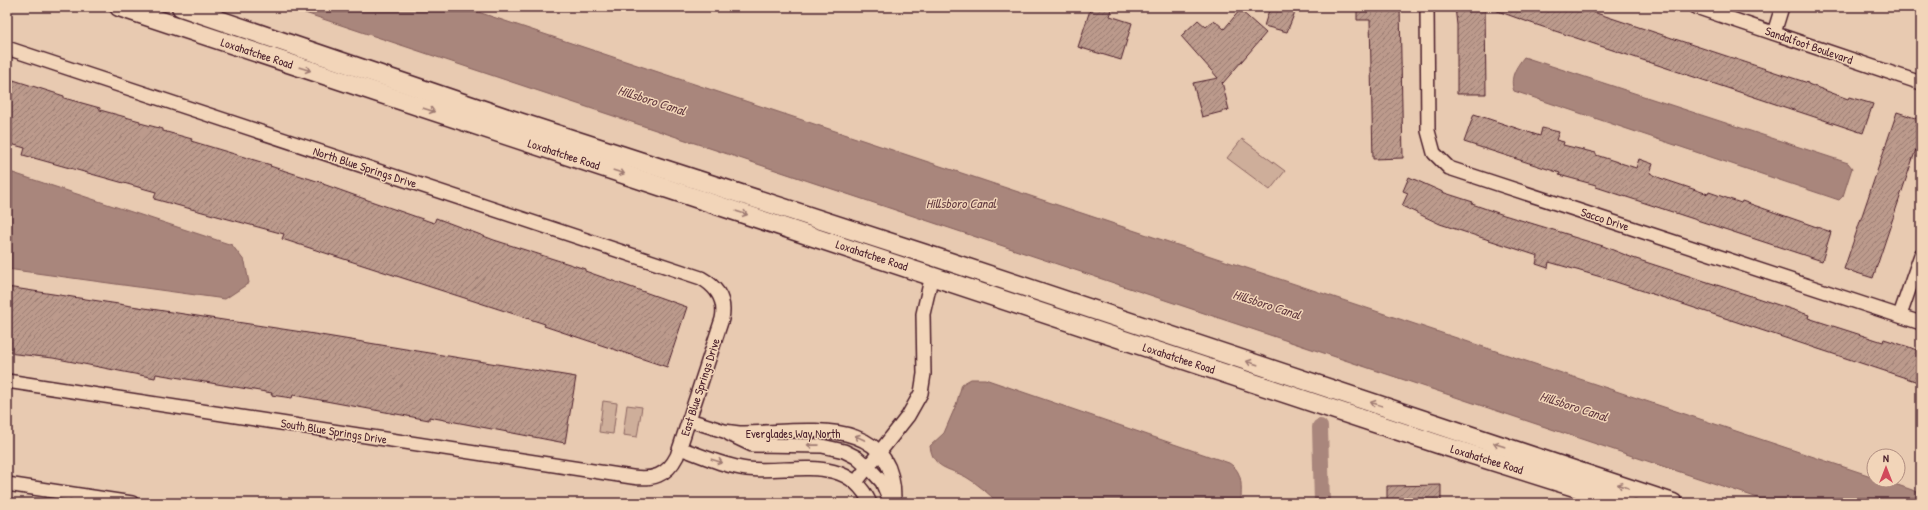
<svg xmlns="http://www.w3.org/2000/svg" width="1928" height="510" font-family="'Patrick Hand',sans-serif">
<defs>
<pattern id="building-hatch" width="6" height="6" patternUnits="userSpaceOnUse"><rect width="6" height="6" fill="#bc9a8c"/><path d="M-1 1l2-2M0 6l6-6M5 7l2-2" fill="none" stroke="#9b7d73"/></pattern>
</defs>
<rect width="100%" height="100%" fill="#e8cab1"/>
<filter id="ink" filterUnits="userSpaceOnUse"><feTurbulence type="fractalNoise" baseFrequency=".025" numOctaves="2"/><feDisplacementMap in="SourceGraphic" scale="8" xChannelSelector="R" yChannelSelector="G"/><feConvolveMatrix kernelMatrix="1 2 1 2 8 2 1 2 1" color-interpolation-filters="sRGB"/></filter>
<g filter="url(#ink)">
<g fill="#ceae9a" stroke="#8c6662">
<path d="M1242 139 1285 171 1270 190 1227 158Z"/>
<path d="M603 401 617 403 613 434 599 432Z"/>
<path d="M627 405 642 407 637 437 623 435Z"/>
</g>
<g fill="#a9867b" stroke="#835d5b">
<path d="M287 7H463L1874 477V480H1883L1921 493V503H1773Z"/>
<path d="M1524 57 1848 163 1852 168 1843 196 1839 200 1514 91C1509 78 1516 67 1524 57Z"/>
<path d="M7 171 232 245 245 262 249 283 225 299 7 269Z"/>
<path d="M971 379H985L1229 463C1244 472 1241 487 1241 503H998C988 493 978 484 966 477 949 468 933 469 930 446L944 433 956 405 962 384Z"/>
</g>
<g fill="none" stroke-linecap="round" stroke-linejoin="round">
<path stroke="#a9867b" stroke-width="16" d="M1320 427 1322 503"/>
</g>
<g fill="url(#building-hatch)" stroke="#4a1f2b">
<path d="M1091 7H1113L1110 16 1132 23 1121 60 1078 47Z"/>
<path d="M1270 7H1297L1287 32 1264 26Z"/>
<path d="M1357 7H1400L1403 158 1373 159 1370 20H1357Z"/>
<path d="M1455 7H1485L1486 94H1457V25Z"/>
<path d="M1492 7H1578L1808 83V84L1848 99 1849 97 1873 104 1863 133 1531 23 1492 9Z"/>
<path d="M1240 10 1266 33 1223 83 1222 82 1229 110 1202 117 1193 83 1218 78 1181 36 1198 20 1206 27 1214 20 1224 29Z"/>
<path d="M7 78 64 96V98L100 108V110L140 121V123L163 129V131L192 139 191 141 271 165 270 166 323 183V184L362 198 434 223 436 218 494 240 585 269V271L687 307 667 367 544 326 545 324 282 239 284 234 154 199 156 192 23 155 25 148 7 143Z"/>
<path d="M1897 112 1921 120V134L1873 278 1844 269Z"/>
<path d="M1474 114 1540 136 1542 128 1559 132 1556 140 1564 142 1563 145 1596 153V155L1636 168 1639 159 1653 164 1650 173 1660 178 1708 194 1709 192 1741 203 1742 201 1831 232 1822 261 1596 187V185L1559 175 1560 173 1464 142Z"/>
<path d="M1409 177 1445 193 1473 202 1472 204 1504 215 1570 235V236L1603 246 1633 258 1748 295 1809 315 1808 318 1883 342 1884 339 1909 347 1921 352V383L1601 277 1549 262 1548 268 1536 264 1538 256 1440 224 1402 206 1408 193 1403 191Z"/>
<path d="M7 287 302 332 576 377 565 443 429 417V420L293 395 292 398 271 395 272 393 156 374 155 378 53 358 7 353Z"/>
<path d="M1441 485V503H1387V486Z"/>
</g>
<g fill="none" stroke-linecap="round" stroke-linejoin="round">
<g stroke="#4a1f2b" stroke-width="16">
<g id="street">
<path d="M1427 7 1428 131 1434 153 1449 168 1921 323"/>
<path d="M1696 7 1921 83"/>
<path d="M1774 33 1782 7"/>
<path d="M7 48 701 278C717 287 726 300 722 319L677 456C667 476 652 480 632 477L7 381"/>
<path d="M1900 315 1921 255"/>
<path d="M689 420 724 431 739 433C801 433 897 410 894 503"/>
<path d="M729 434 752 445 822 446 844 451 856 457 872 471 882 482 891 503"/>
<path d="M680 448C702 456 724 466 747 469 790 474 847 452 870 503"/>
<path d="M856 482 908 416 921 393 924 374 923 314 932 275"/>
<path d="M7 484 132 503"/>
</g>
</g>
<g stroke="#4a1f2b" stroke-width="21">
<g id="secondary">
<path d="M119 7 1438 444 1625 503"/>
<path d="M181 7 519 122 938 258 1673 503"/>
</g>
</g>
<use href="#street" stroke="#f2d5b9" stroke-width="13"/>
<use href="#secondary" stroke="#f2d5b9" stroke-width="18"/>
</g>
<defs><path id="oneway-shaft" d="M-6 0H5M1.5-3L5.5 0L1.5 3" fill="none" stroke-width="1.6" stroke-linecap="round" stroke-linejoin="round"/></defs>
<g stroke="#9e7a72">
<use href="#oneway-shaft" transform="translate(305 69) rotate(18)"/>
<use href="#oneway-shaft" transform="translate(429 110) rotate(18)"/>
<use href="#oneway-shaft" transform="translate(619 172) rotate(18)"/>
<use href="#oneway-shaft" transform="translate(742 213) rotate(18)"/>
<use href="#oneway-shaft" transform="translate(1252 363) rotate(-162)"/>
<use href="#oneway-shaft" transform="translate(1376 404) rotate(-162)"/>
<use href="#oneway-shaft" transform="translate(860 438) rotate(-155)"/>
<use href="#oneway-shaft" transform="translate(813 445) rotate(-179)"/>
<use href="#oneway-shaft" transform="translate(1499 445) rotate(-162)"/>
<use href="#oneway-shaft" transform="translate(717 461) rotate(18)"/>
<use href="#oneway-shaft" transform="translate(1623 486) rotate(-161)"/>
</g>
</g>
<g text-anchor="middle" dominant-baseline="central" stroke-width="3" stroke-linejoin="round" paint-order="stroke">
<g font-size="12" fill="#4a1f2b" stroke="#f2d5b9">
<text transform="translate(1809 45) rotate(19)">Sandalfoot Boulevard</text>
<text transform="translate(257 53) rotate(18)">Loxahatchee Road</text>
<text transform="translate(564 154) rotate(18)">Loxahatchee Road</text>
<text transform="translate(365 167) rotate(18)">North Blue Springs Drive</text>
<text transform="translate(1605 219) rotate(18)">Sacco Drive</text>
<text transform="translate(872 255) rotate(18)">Loxahatchee Road</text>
<text transform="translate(1179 358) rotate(18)">Loxahatchee Road</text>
<text transform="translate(700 387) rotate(-72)">East Blue Springs Drive</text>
<text transform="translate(334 431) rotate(9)">South Blue Springs Drive</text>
<text x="793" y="433">Everglades Way North</text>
<text transform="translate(1487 459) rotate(17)">Loxahatchee Road</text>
</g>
<g font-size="13" font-style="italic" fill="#62393f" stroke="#f2d5b9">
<text transform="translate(652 100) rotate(18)">Hillsboro Canal</text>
<text x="961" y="203">Hillsboro Canal</text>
<text transform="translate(1267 304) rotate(18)">Hillsboro Canal</text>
<text transform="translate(1574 406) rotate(18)">Hillsboro Canal</text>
</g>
</g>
<rect width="1928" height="510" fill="none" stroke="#f2d5b9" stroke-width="24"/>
<rect x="12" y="12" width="1904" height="486" fill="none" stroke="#4a1f2b" stroke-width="1.5" filter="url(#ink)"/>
<g transform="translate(1886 468)"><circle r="19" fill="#f2d5b9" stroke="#af8c80"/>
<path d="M0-3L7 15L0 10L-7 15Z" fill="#d1495b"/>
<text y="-6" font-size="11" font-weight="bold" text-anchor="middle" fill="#4a1f2b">N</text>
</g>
</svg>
